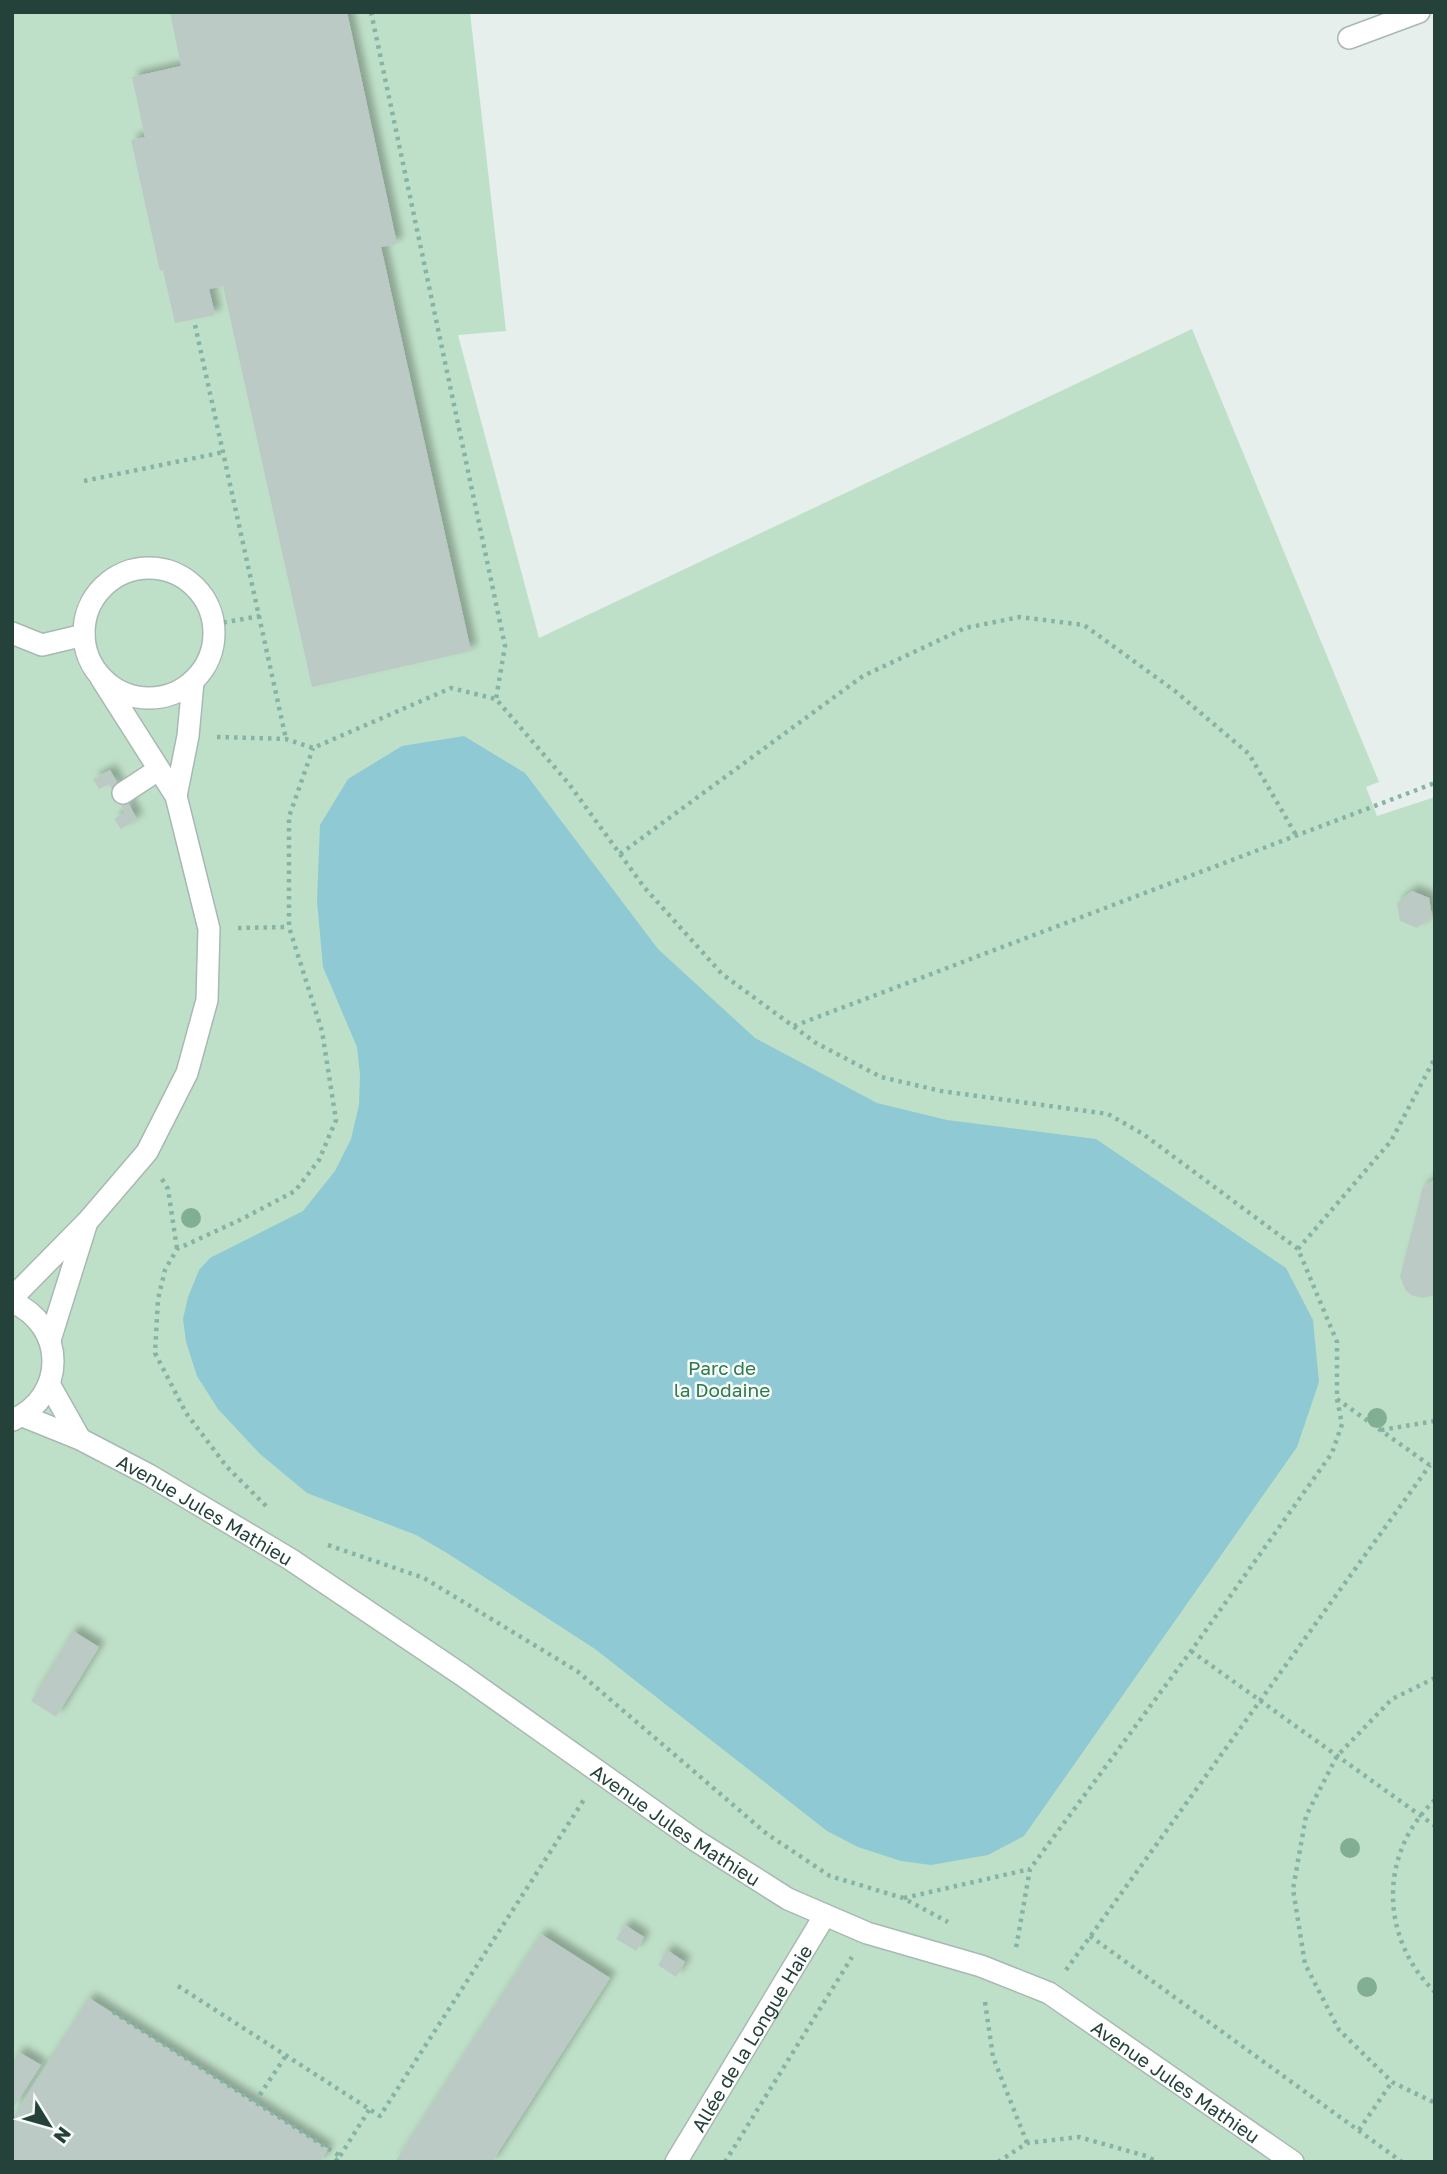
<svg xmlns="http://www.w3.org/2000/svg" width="1447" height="2174" font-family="'Golos Text',sans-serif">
<defs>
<filter id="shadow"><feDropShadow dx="6" dy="-6" stdDeviation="3.5" flood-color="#0004"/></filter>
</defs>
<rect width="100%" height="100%" fill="#e6efeb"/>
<path fill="#bfe0c8" d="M12 12H470L506 331 458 335 539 638 1192 329 1379 782 1366 787 1377 816 1435 797V2162H12Z"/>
<path fill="#8ec9d4" d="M464 736 525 773 658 949 755 1038 877 1103 947 1120 1096 1139 1286 1268 1313 1320 1319 1382 1297 1447 1024 1836 988 1855 931 1865 901 1861 858 1847 827 1831 595 1649 447 1553 416 1535 307 1493 260 1454 218 1409 197 1376 186 1342 183 1319 188 1297 199 1270 210 1258 303 1211 335 1171 351 1139 359 1105 360 1074 357 1047 323 967 317 901 320 825 348 779 402 746Z"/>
<g fill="#bbcac4" filter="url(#shadow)">
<path d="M170 12H347L397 244 381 247 471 651 312 687 223 286 209 289 215 315 175 323 163 270 160 271 131 140 145 137 132 77 181 66Z"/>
<path d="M110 770 137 819 121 829 114 819 125 812 109 784 99 789 93 779Z"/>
<path d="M1412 891 1429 898 1432 917 1417 928 1400 921 1397 903Z"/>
<path d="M1435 1179V1295L1423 1298 1413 1296 1406 1291 1400 1277 1423 1187Z"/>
<path d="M73 1631 99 1647 56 1717 31 1701Z"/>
<path d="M625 1925 644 1937 636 1951 616 1939Z"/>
<path d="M541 1934 610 1978 492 2162H395Z"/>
<path d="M667 1950 685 1962 676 1977 658 1965Z"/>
<path d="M89 1998 328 2149 320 2162H12V2119Z"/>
<path d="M19 2052 41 2065 12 2110V2063Z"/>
</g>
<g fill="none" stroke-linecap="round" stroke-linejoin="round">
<g stroke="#a8b8b2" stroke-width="24">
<g id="minor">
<path d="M1349 38 1419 12"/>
<circle cx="149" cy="633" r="65"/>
<path d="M12 633 42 645 84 635"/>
<path d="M123 793 158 770"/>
<path d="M176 796 188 736 193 682"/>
<path d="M12 1298 87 1222 147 1152 187 1073 207 1000 209 929 176 796 101 678"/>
<path d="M12 1302C66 1325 67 1396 13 1420"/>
<path d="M50 1340 86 1225"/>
<path d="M49 1384 80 1439"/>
<path id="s1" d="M23 1416 80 1439 149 1475 290 1559 462 1675 695 1840 788 1899 867 1933 981 1966 1049 1993 1293 2162"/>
<path id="s2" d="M676 2162 825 1915"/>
</g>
</g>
<g stroke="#86b3a5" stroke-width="4.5" stroke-dasharray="3.5 5" stroke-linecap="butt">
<path d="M371 12 505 646 496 699"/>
<path d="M195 325 286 739"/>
<path d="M84 481 224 452"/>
<path d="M215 624 260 616"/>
<path d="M217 737 286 739 313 748 451 688 496 699 569 784 644 887 722 974 816 1043 881 1077 941 1091 1108 1114 1143 1134 1298 1249 1337 1342V1399L1342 1424 1332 1453 1191 1651 1030 1869 1016 1948"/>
<path d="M620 854 863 676 965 628 1020 617 1084 625 1175 691 1249 754 1296 835"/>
<path d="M238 928 289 927"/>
<path d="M794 1026 1435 783"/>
<path d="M162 1179 168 1189 177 1249"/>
<path d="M1298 1249 1391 1141 1435 1058"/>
<path d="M1337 1399 1435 1469"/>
<path d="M1381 1430 1435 1421"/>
<path d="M266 1506 227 1467 186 1413 155 1353 158 1299 165 1270 177 1249 242 1219 295 1191 319 1160 336 1120 322 1031 289 927V817L313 748"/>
<path d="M328 1545 424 1578 577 1671 767 1834 830 1876 903 1898 948 1922"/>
<path d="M1191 1651 1435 1826"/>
<path d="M1435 1678 1392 1699 1337 1756 1306 1816 1293 1889 1305 1964 1339 2030 1392 2082 1435 2103"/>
<path d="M1435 1800C1378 1853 1380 1939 1435 1992"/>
<path d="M904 1898 1030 1869"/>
<path d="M1090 1936 1402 2162"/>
<path d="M1066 1970 1430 1465"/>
<path d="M178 1986 380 2116 585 1798"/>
<path d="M985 2002 993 2057 1027 2143"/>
<path d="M113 2012 340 2156 335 2162"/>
<path d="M255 2102 285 2057"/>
<path d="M1359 2130 1392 2082"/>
<path d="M340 2156 369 2110"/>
<path d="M725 2162 852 1957"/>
<path d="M998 2162 1027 2143 1079 2137 1146 2156 1157 2162"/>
</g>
<use href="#minor" stroke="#fff" stroke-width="21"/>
</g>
<g fill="#80af93">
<circle cx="191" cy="1218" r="10"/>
<circle cx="1377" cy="1418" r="10"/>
<circle cx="1350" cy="1848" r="10"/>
<circle cx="1367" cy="1987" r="10"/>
</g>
<g text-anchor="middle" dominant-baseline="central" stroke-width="5" stroke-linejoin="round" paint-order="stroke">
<g font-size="19" fill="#2d7a4b" stroke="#f7fbf9">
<text x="722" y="1367">Parc de<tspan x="722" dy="22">la Dodaine</tspan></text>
</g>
<g font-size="19" fill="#24423a" stroke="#f7fbf9">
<text stroke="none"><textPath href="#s1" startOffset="205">Avenue Jules Mathieu</textPath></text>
<text stroke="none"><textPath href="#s1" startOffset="772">Avenue Jules Mathieu</textPath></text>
<text stroke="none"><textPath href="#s2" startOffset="145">Allée de la Longue Haie</textPath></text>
<text stroke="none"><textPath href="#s1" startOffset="1339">Avenue Jules Mathieu</textPath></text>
</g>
</g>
<rect width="1447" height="2174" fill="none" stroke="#24423a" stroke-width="28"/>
<g transform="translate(49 2125) rotate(127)" stroke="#f7fbf9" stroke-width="5" paint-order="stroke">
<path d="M0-5L12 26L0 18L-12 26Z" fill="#24423a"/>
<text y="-10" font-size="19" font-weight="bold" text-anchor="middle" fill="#24423a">N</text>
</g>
</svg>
